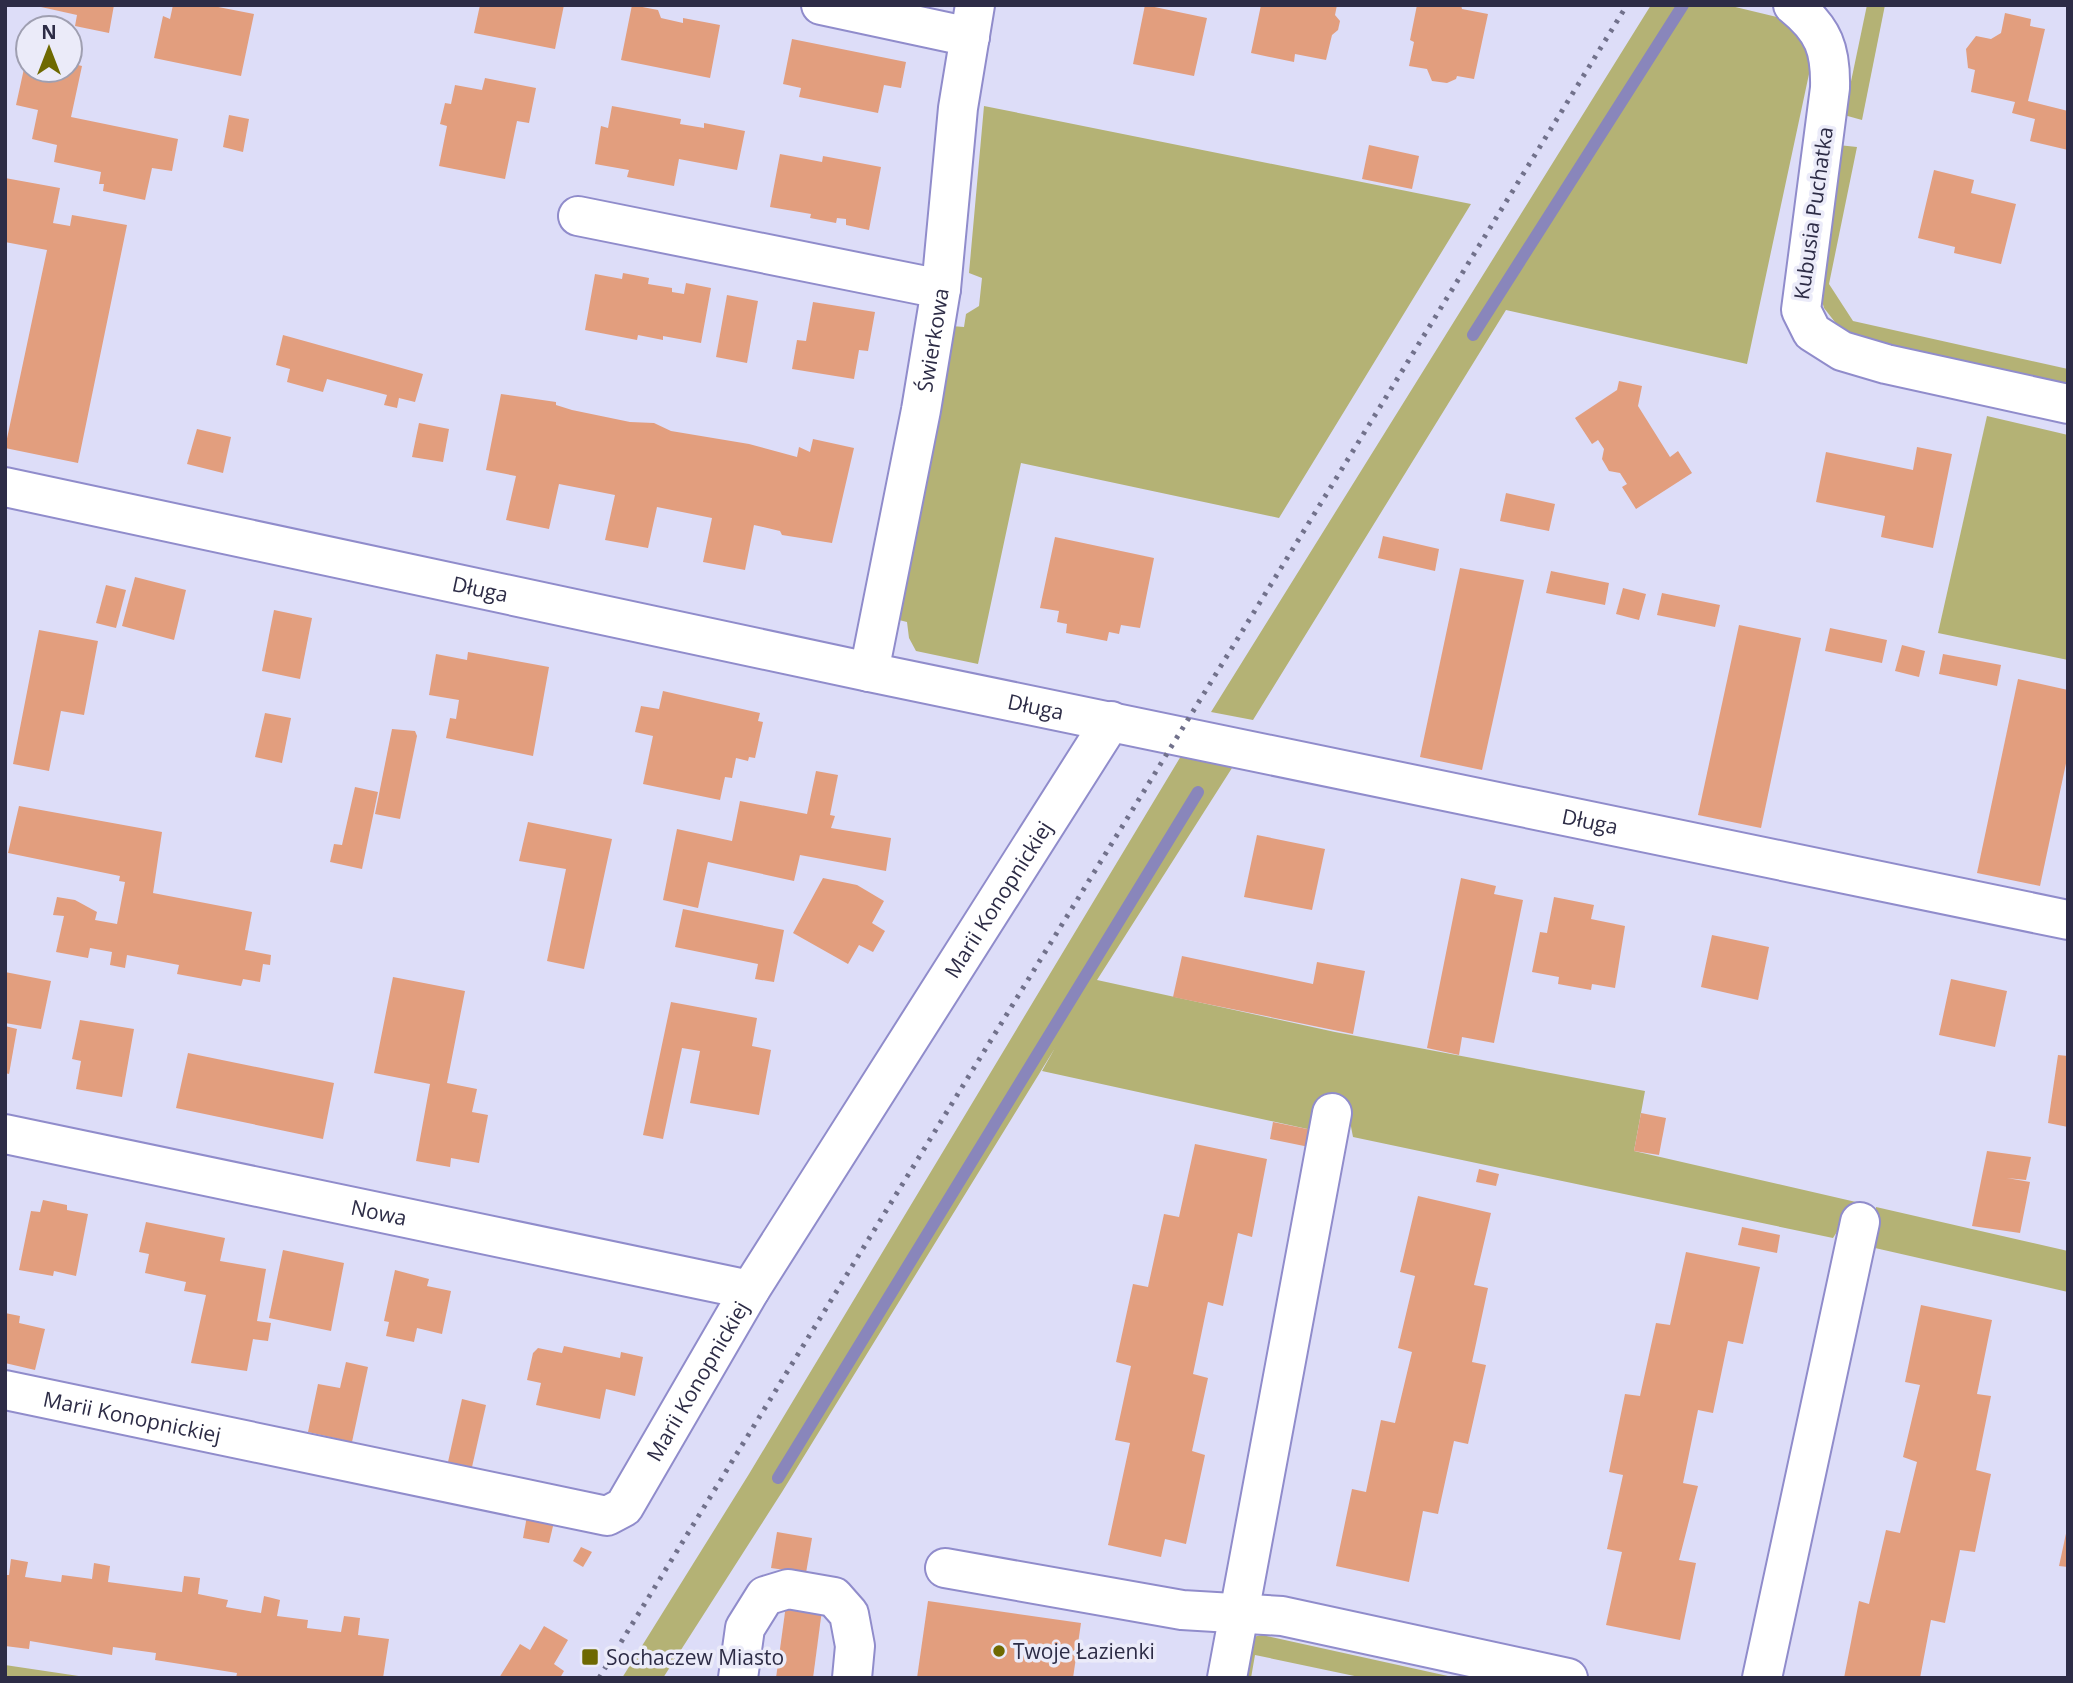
<svg xmlns="http://www.w3.org/2000/svg" width="2073" height="1683" font-family="'Open Sans',sans-serif">
<rect width="100%" height="100%" fill="#ddddf8"/>
<g fill="#b4b275">
<path d="M1651 5H1727L1793 21 1812 60 1747 364 1506 310 1253 720 1211 712Z"/>
<path d="M1867 5H1885L1862 120 1844 115Z"/>
<path d="M984 106 1471 204 1279 518 1021 463 978 664 916 651 909 638 907 622 895 619 951 326 964 327 966 314 979 306 982 278 969 273Z"/>
<path d="M1838 145 1857 147 1829 284 1853 321 2068 369V394L1845 335 1824 308 1816 280Z"/>
<path d="M1987 416 2068 435V660L1938 633Z"/>
<path d="M1181 756 1232 768 1097 980 1335 1032 1645 1091 1634 1151 1856 1202 1833 1238 1353 1137 1347 1106 1312 1130 1042 1071 1055 1048 782 1492 663 1678H622L749 1474Z"/>
<path d="M1876 1207 2068 1251V1292L1875 1248Z"/>
<path d="M1262 1635 1457 1678H1364L1255 1655 1251 1678H1235L1248 1638Z"/>
<path d="M5 1665 92 1678H5Z"/>
</g>
<g fill="none" stroke-linecap="round" stroke-linejoin="round">
<g stroke="#8986bb" stroke-width="12">
<path d="M1473 335 1683 5"/>
<path d="M778 1478 1198 792"/>
</g>
</g>
<g fill="#e29e7e">
<path d="M32 5H114L109 33 75 26 77 15Z"/>
<path d="M173 5H208L254 14 241 76 154 58 163 16 170 19Z"/>
<path d="M480 5H564L555 49 474 33Z"/>
<path d="M632 5 658 10 661 18 683 23V18L720 25 710 78 621 60Z"/>
<path d="M1145 5 1207 18 1194 76 1133 64Z"/>
<path d="M1261 5H1337L1335 15 1340 21 1338 30 1332 35 1326 60 1295 54 1294 62 1251 53Z"/>
<path d="M1417 5H1461L1462 9 1488 14 1474 79 1457 76 1456 79 1447 83 1432 81 1427 69 1409 66 1414 42 1410 40Z"/>
<path d="M2005 13 2031 19 2030 26 2045 29 2028 101 2068 111V150L2030 141 2035 119 2012 113 2015 102 1971 92 1975 70 1968 68 1966 49 1976 36 1991 39 2001 33Z"/>
<path d="M792 39 906 62 901 88 884 85 878 113 799 97 801 88 783 84Z"/>
<path d="M27 55 28 70H70V63L82 66 71 117 178 139 172 171 152 168 145 200 103 191 104 184H99L101 172 54 162 57 145 32 139 38 110 16 105Z"/>
<path d="M485 78 536 88 529 123 517 121 505 179 439 166 447 126 440 124 445 103 451 104 455 85 482 90Z"/>
<path d="M612 106 681 119 680 124 704 128V123L745 131 737 170 679 159 674 186 627 177 629 170 595 164 601 126 608 128Z"/>
<path d="M229 115 249 119 243 152 223 147Z"/>
<path d="M1369 145 1419 156 1412 189 1362 179Z"/>
<path d="M780 154 822 162 823 156 881 167 869 230 846 225V219L837 218 836 223 810 218 811 214 770 207Z"/>
<path d="M1934 170 1974 180 1971 193 2016 204 2001 264 1954 253 1955 247 1918 238Z"/>
<path d="M5 178 60 188 53 223 70 226 72 215 127 225 78 463 5 448 47 250 5 242Z"/>
<path d="M623 273 649 278 648 284 672 288V292L684 294 686 283 711 288 701 343 663 336V340L638 335 637 340 585 330 595 274 622 279Z"/>
<path d="M727 295 758 301 747 363 716 357Z"/>
<path d="M813 302 875 312 868 351 859 350 854 379 792 369 797 340 806 341Z"/>
<path d="M283 335 423 374 415 402 399 398 397 408 384 405 387 395 327 379 323 392 287 382 290 369 276 365Z"/>
<path d="M1619 381 1642 386 1638 406 1670 457 1678 451 1692 473 1636 509 1622 487 1627 484 1620 473 1609 471 1602 459 1604 449 1598 440 1592 444 1575 418 1617 390Z"/>
<path d="M501 394 556 402V405L572 410 630 422 654 423 671 431 749 444 797 457 799 447 810 452 813 439 854 448 832 543 782 535 780 531 754 525 745 570 703 562 712 518 657 507 648 548 605 540 615 495 559 484 549 529 506 520 516 476 486 470Z"/>
<path d="M419 423 449 429 443 462 412 457Z"/>
<path d="M197 429 231 437 223 473 187 464Z"/>
<path d="M1917 447 1952 454 1933 548 1881 537 1885 516 1816 502 1826 452 1913 470Z"/>
<path d="M1506 493 1555 504 1549 531 1500 521Z"/>
<path d="M1383 536 1439 549 1435 571 1378 558Z"/>
<path d="M1055 537 1154 558 1140 628 1121 625 1119 634 1109 632 1107 641 1087 637 1066 633 1067 624 1057 622 1059 611 1040 608Z"/>
<path d="M1460 568 1524 580 1482 770 1420 757Z"/>
<path d="M1551 571 1609 583 1605 605 1546 593Z"/>
<path d="M135 577 186 590 174 640 122 626Z"/>
<path d="M106 585 126 590 116 628 96 623Z"/>
<path d="M1623 588 1646 594 1639 620 1616 614Z"/>
<path d="M1662 593 1720 605 1715 627 1657 615Z"/>
<path d="M274 610 312 618 300 679 262 671Z"/>
<path d="M1739 625 1801 638 1761 828 1698 815Z"/>
<path d="M1830 628 1887 640 1882 663 1825 651Z"/>
<path d="M39 630 98 641 84 715 61 711 49 771 13 764Z"/>
<path d="M1902 645 1925 651 1919 677 1895 671Z"/>
<path d="M468 652 549 667 533 756 446 738 450 718 456 719 459 700 429 695 436 654 467 660Z"/>
<path d="M1943 654 2001 665 1997 686 1939 674Z"/>
<path d="M2018 679 2068 690V754L2040 886 1977 873Z"/>
<path d="M663 691 760 713 758 721 763 722 755 758 749 757 748 761 736 758 732 778 725 777 720 800 643 784 653 736 635 732 641 706 659 709Z"/>
<path d="M265 713 291 718 282 763 255 757Z"/>
<path d="M392 729 415 731 417 736 400 819 375 814Z"/>
<path d="M816 771 838 775 830 815 835 816 831 828 891 838 886 871 800 855 794 881 708 862 698 908 663 900 677 829 732 841 740 801 807 814Z"/>
<path d="M355 787 378 792 362 869 330 862 334 844 342 845Z"/>
<path d="M19 806 162 832 153 893 252 912 245 950 271 955 270 965 263 964 260 982 243 979 241 986 177 974 179 965 127 955 125 968 110 965 112 952 90 948 88 958 56 952 64 916 53 915 57 897 75 900 97 912 95 920 117 924 125 882 119 881 120 876 8 853Z"/>
<path d="M528 822 612 839 584 969 547 961 566 869 519 861Z"/>
<path d="M1257 835 1325 849 1312 910 1244 897Z"/>
<path d="M823 878 857 885 884 901 872 923 885 931 873 952 859 945 848 964 793 933Z"/>
<path d="M1461 878 1496 886 1494 894 1523 900 1494 1043 1462 1037 1459 1055 1427 1048Z"/>
<path d="M1554 897 1594 905 1591 919 1625 926 1615 988 1592 984 1591 990 1558 984 1559 977 1532 972 1540 932 1547 933Z"/>
<path d="M683 909 784 930 774 982 755 979 758 964 675 947Z"/>
<path d="M1712 935 1769 947 1758 1000 1701 987Z"/>
<path d="M1182 956 1313 984 1317 962 1365 971 1353 1034 1173 997Z"/>
<path d="M5 972 51 981 41 1029 5 1023Z"/>
<path d="M393 977 465 991 447 1083 477 1089 472 1112 488 1115 479 1163 451 1158 450 1167 416 1161 430 1084 374 1073Z"/>
<path d="M1951 979 2007 991 1995 1047 1939 1035Z"/>
<path d="M671 1002 757 1018 752 1046 771 1050 759 1115 690 1103 700 1051 682 1048 663 1139 643 1135Z"/>
<path d="M80 1020 134 1029 122 1097 76 1089 81 1061 72 1059Z"/>
<path d="M5 1026 17 1029 9 1074 5 1073Z"/>
<path d="M188 1053 334 1083 323 1139 176 1108Z"/>
<path d="M2058 1055 2068 1056V1127L2048 1123Z"/>
<path d="M1641 1113 1666 1118 1659 1155 1634 1151Z"/>
<path d="M1273 1122 1312 1130 1309 1147 1270 1139Z"/>
<path d="M1195 1144 1267 1159 1252 1237 1238 1233 1223 1306 1208 1302 1193 1374 1208 1378 1192 1451 1205 1455 1186 1544 1165 1539 1161 1557 1108 1545 1130 1443 1115 1440 1131 1366 1116 1362 1133 1284 1148 1287 1164 1214 1179 1217Z"/>
<path d="M1987 1151 2031 1157 2026 1180 2007 1178 2030 1182 2020 1233 1972 1226Z"/>
<path d="M1479 1169 1499 1174 1496 1186 1476 1182Z"/>
<path d="M1418 1196 1491 1213 1474 1285 1488 1288 1472 1362 1486 1365 1468 1444 1454 1441 1438 1514 1423 1511 1409 1582 1336 1566 1352 1489 1366 1492 1381 1420 1395 1423 1412 1352 1398 1348 1415 1276 1400 1272Z"/>
<path d="M43 1200 67 1205V1210L88 1214 76 1276 54 1271 53 1276 19 1270 31 1211 40 1212Z"/>
<path d="M146 1222 225 1238 220 1261 266 1269 257 1321 271 1323 268 1341 253 1339 247 1371 191 1363 206 1295 184 1291 186 1282 145 1273 149 1254 139 1252Z"/>
<path d="M1742 1227 1780 1235 1777 1253 1738 1245Z"/>
<path d="M283 1250 344 1263 331 1331 269 1318Z"/>
<path d="M1686 1252 1760 1267 1743 1344 1728 1341 1713 1413 1698 1410 1683 1483 1698 1486 1679 1560 1696 1563 1680 1640 1606 1625 1622 1552 1607 1549 1623 1475 1609 1472 1625 1394 1640 1396 1656 1323 1670 1325Z"/>
<path d="M395 1270 429 1279 427 1286 451 1291 442 1334 417 1328 414 1342 386 1336 389 1322 384 1321Z"/>
<path d="M1921 1305 1992 1320 1977 1394 1991 1396 1976 1470 1991 1474 1975 1552 1960 1550 1945 1623 1931 1620 1920 1678H1844L1859 1601 1869 1604 1886 1530 1900 1533 1917 1462 1903 1457 1920 1385 1905 1382Z"/>
<path d="M5 1313 20 1316 19 1323 45 1329 35 1370 5 1363Z"/>
<path d="M564 1346 620 1358 621 1352 643 1357 635 1396 606 1389 600 1419 536 1405 541 1383 527 1380 533 1353 538 1348 562 1353Z"/>
<path d="M346 1362 368 1367 352 1442 308 1432 318 1384 340 1388Z"/>
<path d="M462 1399 486 1405 472 1467 448 1462Z"/>
<path d="M527 1516 554 1522 549 1543 523 1538Z"/>
<path d="M2067 1529H2068V1567L2059 1566Z"/>
<path d="M777 1532 812 1538 806 1573 771 1568Z"/>
<path d="M581 1547 592 1552 583 1567 573 1561Z"/>
<path d="M11 1559 28 1562 25 1577 61 1582 62 1575 92 1579 94 1563 110 1566 108 1582 182 1592 184 1576 200 1578 198 1594 228 1600 226 1607 261 1613 264 1596 280 1600 277 1616 308 1620 307 1628 341 1632 344 1616 360 1618 358 1635 389 1639 383 1678H236L237 1673 155 1660 156 1653 113 1647 112 1655 30 1641 29 1649 5 1646V1575H9Z"/>
<path d="M928 1601 1081 1623 1073 1678H917Z"/>
<path d="M786 1605 822 1610 813 1678H776Z"/>
<path d="M544 1626 568 1640 554 1664 564 1671 560 1678H499L520 1644 530 1650Z"/>
</g>
<g fill="none" stroke-linecap="round" stroke-linejoin="round">
<g stroke="#908ccb" stroke-width="42">
<g id="minor">
<path d="M821 5 970 37"/>
<path d="M1793 5C1824 30 1831 50 1830 88L1801 310 1812 332 1842 351 1886 364 2068 404"/>
<path d="M578 216 941 289"/>
<path id="s1" d="M5 487 869 672 2068 920"/>
<path id="s2" d="M869 672 921 410 941 289 958 108 975 5"/>
<path id="s3" d="M5 1134 750 1290"/>
<path id="s4" d="M5 1390 607 1516 624 1507 750 1290 1111 721"/>
<path d="M945 1568 1182 1610 1282 1616 1568 1678"/>
<path d="M738 1678 745 1628 765 1596 788 1589 834 1597 849 1614 855 1646 852 1678"/>
<path d="M1227 1678 1332 1113"/>
<path d="M1762 1678 1860 1222"/>
</g>
</g>
<use href="#minor" stroke="#fff" stroke-width="38"/>
<path stroke="#71718b" stroke-width="5" stroke-dasharray="3.5 7" stroke-linecap="butt" d="M599 1678 1627 5"/>
</g>
<g fill="#6e6901" stroke="#ebebf9" stroke-width="2.5">
<circle cx="999" cy="1651" r="7"/>
<rect x="581" y="1648" width="18" height="18" rx="3.5"/>
</g>
<g text-anchor="middle" dominant-baseline="central" stroke-width="7" stroke-linejoin="round" paint-order="stroke">
<g font-size="21" fill="#2d2c46" stroke="#ebebf9">
<text transform="translate(1813 213) rotate(-82)">Kubusia Puchatka</text>
<text stroke="none"><textPath href="#s2" startOffset="338">Świerkowa</textPath></text>
<text stroke="none"><textPath href="#s1" startOffset="486">Długa</textPath></text>
<text stroke="none"><textPath href="#s1" startOffset="1054">Długa</textPath></text>
<text stroke="none"><textPath href="#s1" startOffset="1620">Długa</textPath></text>
<text stroke="none"><textPath href="#s4" startOffset="1348">Marii Konopnickiej</textPath></text>
<text stroke="none"><textPath href="#s3" startOffset="382">Nowa</textPath></text>
<text stroke="none"><textPath href="#s4" startOffset="780">Marii Konopnickiej</textPath></text>
<text stroke="none"><textPath href="#s4" startOffset="130">Marii Konopnickiej</textPath></text>
</g>
<g font-size="21" fill="#2d2c46" stroke="#ebebf9" text-anchor="start">
<text x="1013" y="1651">Twoje Łazienki</text>
<text x="606" y="1657">Sochaczew Miasto</text>
</g>
</g>
<rect width="2073" height="1683" fill="none" stroke="#2d2c46" stroke-width="14"/>
<g transform="translate(49 49)"><circle r="33" fill="#ebebf9" stroke="#9f9fb1" stroke-width="2"/>
<path d="M0-5L12 26L0 18L-12 26Z" fill="#6e6901"/>
<text y="-10" font-size="19" font-weight="bold" text-anchor="middle" fill="#2d2c46">N</text>
</g>
</svg>
